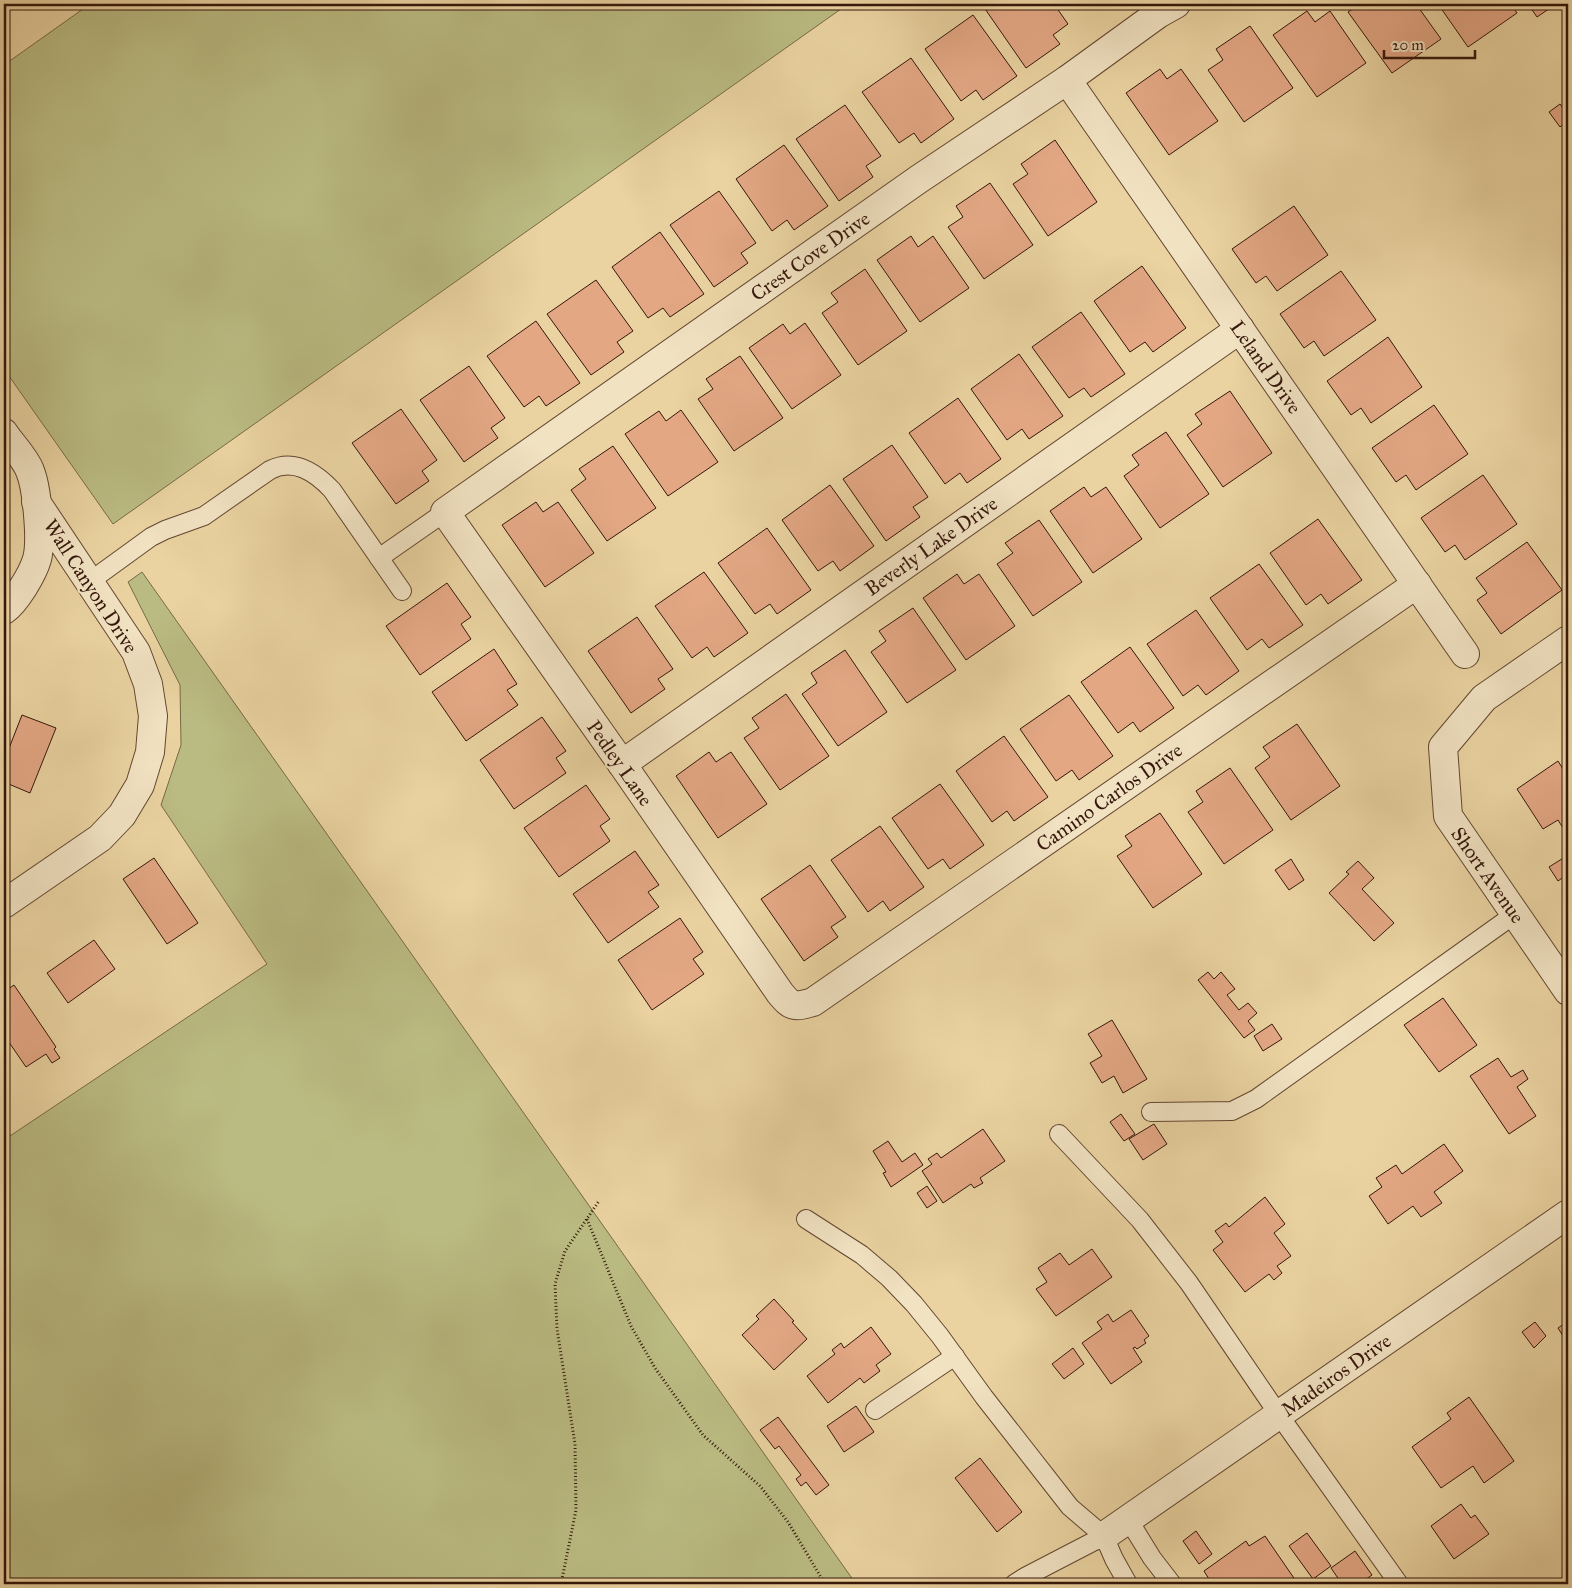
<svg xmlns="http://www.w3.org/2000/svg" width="1572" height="1588" font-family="'IM FELL Great Primer',serif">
<rect width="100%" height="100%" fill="#ead3a1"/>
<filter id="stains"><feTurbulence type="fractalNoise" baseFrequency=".004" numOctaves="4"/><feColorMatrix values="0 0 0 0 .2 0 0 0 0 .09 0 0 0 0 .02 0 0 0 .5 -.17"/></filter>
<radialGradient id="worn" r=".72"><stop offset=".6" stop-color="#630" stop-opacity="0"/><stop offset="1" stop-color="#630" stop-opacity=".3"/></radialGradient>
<g fill="#babb82" stroke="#786946">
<path d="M90 4H848L113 524 4 369V65Z"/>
<path d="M142 572 856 1584H4V1140L267 964 161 805 181 745 180 685 128 582Z"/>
</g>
<g fill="#e3a784" stroke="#35170b">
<path d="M987 4H1054L1068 24 1053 35 1060 44 1026 68 983 6Z"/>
<path d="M1081 4H1093L1085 10Z"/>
<path d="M1103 4H1115L1107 9Z"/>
<path d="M1360 4H1416L1441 39 1392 73 1348 12Z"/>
<path d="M1438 4H1511L1517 13 1468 47Z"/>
<path d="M1528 4H1556L1537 17Z"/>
<path d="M1307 11 1315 22 1330 11 1366 63 1317 97 1273 35Z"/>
<path d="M973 15 1017 76 983 100 976 90 961 101 925 49Z"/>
<path d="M1250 26 1293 88 1244 122 1208 70 1223 60 1216 49Z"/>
<path d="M911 58 954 119 921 143 914 133 899 143 862 92Z"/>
<path d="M1160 69 1167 79 1181 69 1218 121 1169 155 1126 93Z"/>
<path d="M1560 104 1568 115V120L1560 127 1549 112Z"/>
<path d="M845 105 881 156 866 166 873 177 839 201 796 139Z"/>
<path d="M1055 140 1097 202 1048 236 1013 184 1028 174 1021 164Z"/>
<path d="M784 145 828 206 794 230 787 220 772 231 736 179Z"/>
<path d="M990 183 1033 245 984 279 948 227 963 217 956 206Z"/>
<path d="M719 191 756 243 741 253 748 263 714 287 670 225Z"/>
<path d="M1294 206 1328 255 1277 291 1266 276 1256 283 1232 249Z"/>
<path d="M660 232 704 294 670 317 663 308 648 318 612 267Z"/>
<path d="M911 236 918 247 933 236 969 288 920 322 877 260Z"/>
<path d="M1142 266 1186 328 1153 352 1145 342 1130 352 1094 301Z"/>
<path d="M865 269 907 331 858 365 822 313 838 302 831 293Z"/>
<path d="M1341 271 1376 320 1324 356 1314 341 1304 348 1280 314Z"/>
<path d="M596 280 633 331 617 342 624 352 591 375 547 314Z"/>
<path d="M1081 312 1125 374 1091 397 1084 388 1069 398 1032 347Z"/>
<path d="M536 321 580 383 546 406 539 396 524 407 487 356Z"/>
<path d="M805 323 841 375 792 409 749 348 783 324 790 334Z"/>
<path d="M1388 337 1422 387 1371 423 1361 408 1351 415 1327 381Z"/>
<path d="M1019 354 1063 416 1029 439 1022 429 1007 440 971 389Z"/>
<path d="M740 356 783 418 734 451 698 399 713 389 706 379Z"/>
<path d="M469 366 505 418 491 428 498 438 464 462 420 400Z"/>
<path d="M1230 391 1272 453 1223 487 1187 435 1202 424 1195 414Z"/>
<path d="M958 398 1001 459 967 483 960 473 945 484 909 433Z"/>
<path d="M1434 405 1468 454 1416 490 1406 475 1396 482 1372 448Z"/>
<path d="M401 409 437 460 422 471 429 481 396 504 352 443Z"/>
<path d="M681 410 718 462 668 496 625 434 659 411 666 421Z"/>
<path d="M1166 432 1209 494 1160 528 1124 476 1139 465 1132 455Z"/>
<path d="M892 445 928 497 913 507 920 517 886 541 843 479Z"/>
<path d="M613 446 656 508 607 541 571 490 586 479 579 469Z"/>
<path d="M1483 475 1517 524 1465 560 1455 545 1445 552 1421 518Z"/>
<path d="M830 485 874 546 840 571 833 561 818 571 782 520Z"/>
<path d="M1084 487 1091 497 1106 487 1142 539 1093 573 1050 511Z"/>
<path d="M536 502 543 512 558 502 594 553 545 587 502 525Z"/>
<path d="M1318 519 1362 580 1328 604 1321 594 1306 605 1270 553Z"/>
<path d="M1039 520 1082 582 1033 616 997 564 1013 553 1005 543Z"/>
<path d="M767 528 811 590 777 614 770 604 755 614 718 563Z"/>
<path d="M1527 542 1562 590 1501 634 1477 600 1487 593 1476 578Z"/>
<path d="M1259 564 1303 625 1269 648 1262 639 1247 650 1210 598Z"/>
<path d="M704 572 748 633 714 657 707 647 692 658 655 606Z"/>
<path d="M957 574 964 584 979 574 1015 626 966 660 923 598Z"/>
<path d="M447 583 471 617 461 624 471 639 420 675 386 626Z"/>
<path d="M913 608 956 670 907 703 871 652 886 641 879 631Z"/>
<path d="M1196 610 1239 671 1206 695 1198 685 1183 696 1147 644Z"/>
<path d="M637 617 673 669 658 679 665 689 631 713 588 651Z"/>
<path d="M1130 647 1174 708 1140 732 1133 722 1118 733 1081 682Z"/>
<path d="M494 649 517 684 507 690 518 705 466 741 432 692Z"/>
<path d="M845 650 887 712 838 746 802 694 817 683 811 673Z"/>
<path d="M786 694 829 756 780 790 744 738 759 728 752 718Z"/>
<path d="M1069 695 1113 756 1079 780 1072 770 1056 781 1020 729Z"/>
<path d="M22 715 56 728 30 793 4 782V761Z"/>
<path d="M542 717 566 751 556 758 566 773 514 809 480 760Z"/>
<path d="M1297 724 1340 786 1291 820 1255 768 1270 757 1263 747Z"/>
<path d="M1004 736 1048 797 1014 821 1007 811 992 822 956 771Z"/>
<path d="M709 752 716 762 731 752 767 804 718 838 676 776Z"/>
<path d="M1558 761 1568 777V836L1558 820 1543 829 1517 789Z"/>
<path d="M1230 768 1273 830 1224 864 1188 812 1203 802 1196 791Z"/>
<path d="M940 784 984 845 950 869 943 859 928 869 892 818Z"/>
<path d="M586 785 610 819 600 826 610 841 559 877 524 828Z"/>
<path d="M1160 813 1202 874 1153 908 1117 856 1132 846 1125 836Z"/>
<path d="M880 826 924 887 890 911 883 901 868 912 831 860Z"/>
<path d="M635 851 659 885 648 892 659 907 608 943 573 894Z"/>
<path d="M1565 857 1568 862V874L1558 881 1549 867Z"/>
<path d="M154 858 198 923 167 944 123 879Z"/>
<path d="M1291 859 1304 880 1289 890 1275 870Z"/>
<path d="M1358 861 1374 878 1362 889 1394 923 1374 941 1329 893 1349 874 1346 872Z"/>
<path d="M810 865 846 917 831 927 838 937 804 961 761 899Z"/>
<path d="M680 918 703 952 693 959 704 974 652 1010 618 960Z"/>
<path d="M94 940 115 969 68 1003 47 973Z"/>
<path d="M1208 972 1214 979 1221 972 1235 989 1227 995 1239 1010 1248 1003 1257 1013 1248 1021 1255 1030 1244 1038 1198 980Z"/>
<path d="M14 985 56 1047 54 1049 60 1058 52 1063 46 1054 26 1067 4 1035V992Z"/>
<path d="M1443 998 1477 1045 1439 1072 1404 1025Z"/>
<path d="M1112 1020 1147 1079 1123 1093 1114 1076 1102 1083 1090 1063 1102 1056 1088 1034Z"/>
<path d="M1272 1024 1282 1039 1263 1051 1254 1036Z"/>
<path d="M1498 1058 1511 1077 1523 1070 1528 1079 1517 1087 1536 1116 1509 1134 1470 1076Z"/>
<path d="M1121 1114 1135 1134 1124 1141 1110 1122Z"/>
<path d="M1154 1124 1167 1144 1143 1160 1129 1139Z"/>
<path d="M983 1129 1005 1161 980 1178 983 1183 974 1188 971 1184 943 1203 922 1171 932 1164 928 1159 937 1153 941 1158Z"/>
<path d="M888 1141 902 1162 915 1153 923 1165 891 1187 883 1173 886 1172 873 1151Z"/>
<path d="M1444 1144 1463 1171 1434 1192 1442 1203 1421 1217 1413 1206 1388 1224 1369 1196 1382 1187 1376 1178 1396 1165 1402 1174Z"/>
<path d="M927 1186 937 1201 927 1208 917 1193Z"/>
<path d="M1265 1197 1285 1224 1274 1233 1291 1256 1277 1266 1282 1273 1274 1280 1269 1274 1245 1292 1213 1250 1223 1242 1215 1231 1226 1223 1229 1227Z"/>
<path d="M1092 1249 1112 1277 1056 1316 1036 1289 1047 1282 1038 1268 1060 1253 1069 1265Z"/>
<path d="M774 1299 794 1321 792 1322 807 1339 774 1370 742 1335 759 1319 756 1316Z"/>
<path d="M1131 1310 1149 1336 1144 1340 1146 1343 1137 1349 1135 1347 1133 1348 1142 1362 1111 1384 1082 1343 1102 1329 1097 1322 1108 1314 1113 1322Z"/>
<path d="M1568 1321V1344L1558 1328Z"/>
<path d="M1535 1322 1546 1336 1534 1348 1522 1332Z"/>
<path d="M871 1327 891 1354 876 1365 880 1371 864 1383 860 1378 828 1403 807 1376 835 1354 832 1350 841 1343 844 1348Z"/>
<path d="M1073 1348 1084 1364 1064 1379 1052 1364Z"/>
<path d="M1469 1397 1514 1461 1484 1483 1473 1466 1441 1488 1412 1447 1451 1419 1447 1413Z"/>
<path d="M856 1406 874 1432 844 1452 827 1426Z"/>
<path d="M778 1417 829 1485 816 1495 806 1482 801 1486 796 1479 801 1475 779 1446 775 1449 760 1430Z"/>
<path d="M980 1458 1022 1512 997 1532 955 1478Z"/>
<path d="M1461 1504 1471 1518 1475 1515 1489 1534 1454 1559 1431 1526Z"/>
<path d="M1196 1531 1212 1554 1199 1564 1183 1541Z"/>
<path d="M1307 1533 1331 1566 1313 1579 1289 1546Z"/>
<path d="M1265 1536 1298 1584H1233L1230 1581 1226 1584H1212L1204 1571 1246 1541 1249 1546Z"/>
<path d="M1355 1551 1372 1575 1359 1584H1342L1331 1568Z"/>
</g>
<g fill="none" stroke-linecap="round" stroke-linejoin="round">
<g stroke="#624630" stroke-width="20">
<g id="lane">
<path d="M379 558 445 512"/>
<path d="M89 582 151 537 165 530 204 516 270 470C294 458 315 472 332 490L402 591"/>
<path d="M1151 1112 1232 1111 1256 1099 1515 914"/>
<path d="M1059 1134 1140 1220 1189 1283 1279 1415 1399 1584"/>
<path d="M806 1219 862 1255 889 1278 914 1304 940 1336 984 1397 1070 1507 1104 1536 1114 1559 1128 1584"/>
<path d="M875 1410 955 1356"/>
<path d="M1128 1519 1152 1558 1172 1584"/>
<path d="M1014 1584 1025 1577 1104 1536"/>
</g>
</g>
<g stroke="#624630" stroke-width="30">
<g id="street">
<path d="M1176 4 1158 14 1067 80 919 179 445 512 622 764 780 993C792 1008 795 1007 813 1002L1417 584"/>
<path d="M1067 80 1465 654"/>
<path d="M4 433C11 444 26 459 30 471 37 488 42 541 37 559 33 573 16 602 4 610"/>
<path d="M1568 640 1484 698 1443 747 1448 816 1568 991"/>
<path d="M622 764 1240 329"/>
<path d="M4 904 100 838 122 815 140 785 150 752 153 716 148 684 136 652 36 502"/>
<path d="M1104 1536 1568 1214"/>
</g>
</g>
<g stroke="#35170b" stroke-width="3" stroke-dasharray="1 2.5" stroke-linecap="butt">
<path d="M587 1219 631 1326 655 1368 703 1435 760 1486 788 1522 825 1584"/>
<path d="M561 1584 576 1510 575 1444 557 1329 555 1284 565 1251 599 1201"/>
</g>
<use href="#lane" stroke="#f1e2c2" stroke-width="18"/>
<use href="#street" stroke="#f1e2c2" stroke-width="28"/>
</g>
<g text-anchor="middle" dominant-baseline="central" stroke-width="4.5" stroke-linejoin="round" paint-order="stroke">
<g font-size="20" fill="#35170b" stroke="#f1e2c2">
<text transform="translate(810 256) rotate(-35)">Crest Cove Drive</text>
<text transform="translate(1266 367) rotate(55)">Leland Drive</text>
<text transform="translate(931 546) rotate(-35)">Beverly Lake Drive</text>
<text transform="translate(91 586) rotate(57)">Wall Canyon Drive</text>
<text transform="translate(620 763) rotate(55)">Pedley Lane</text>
<text transform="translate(1109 797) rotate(-35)">Camino Carlos Drive</text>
<text transform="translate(1488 875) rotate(55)">Short Avenue</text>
<text transform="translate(1336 1375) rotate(-35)">Madeiros Drive</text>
</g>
</g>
<rect width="1572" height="1588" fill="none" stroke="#ead3a1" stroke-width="20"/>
<rect x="5" y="5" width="1562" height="1578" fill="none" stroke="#35170b" stroke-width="2.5"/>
<rect x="10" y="10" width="1552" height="1568" fill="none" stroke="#35170b"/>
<path d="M1384 50v8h91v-8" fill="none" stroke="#35170b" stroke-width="2.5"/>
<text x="1392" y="50" font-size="15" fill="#35170b" stroke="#f1e2c2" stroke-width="4" paint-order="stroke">20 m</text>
<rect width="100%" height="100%" filter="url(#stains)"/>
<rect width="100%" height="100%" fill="url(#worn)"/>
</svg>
